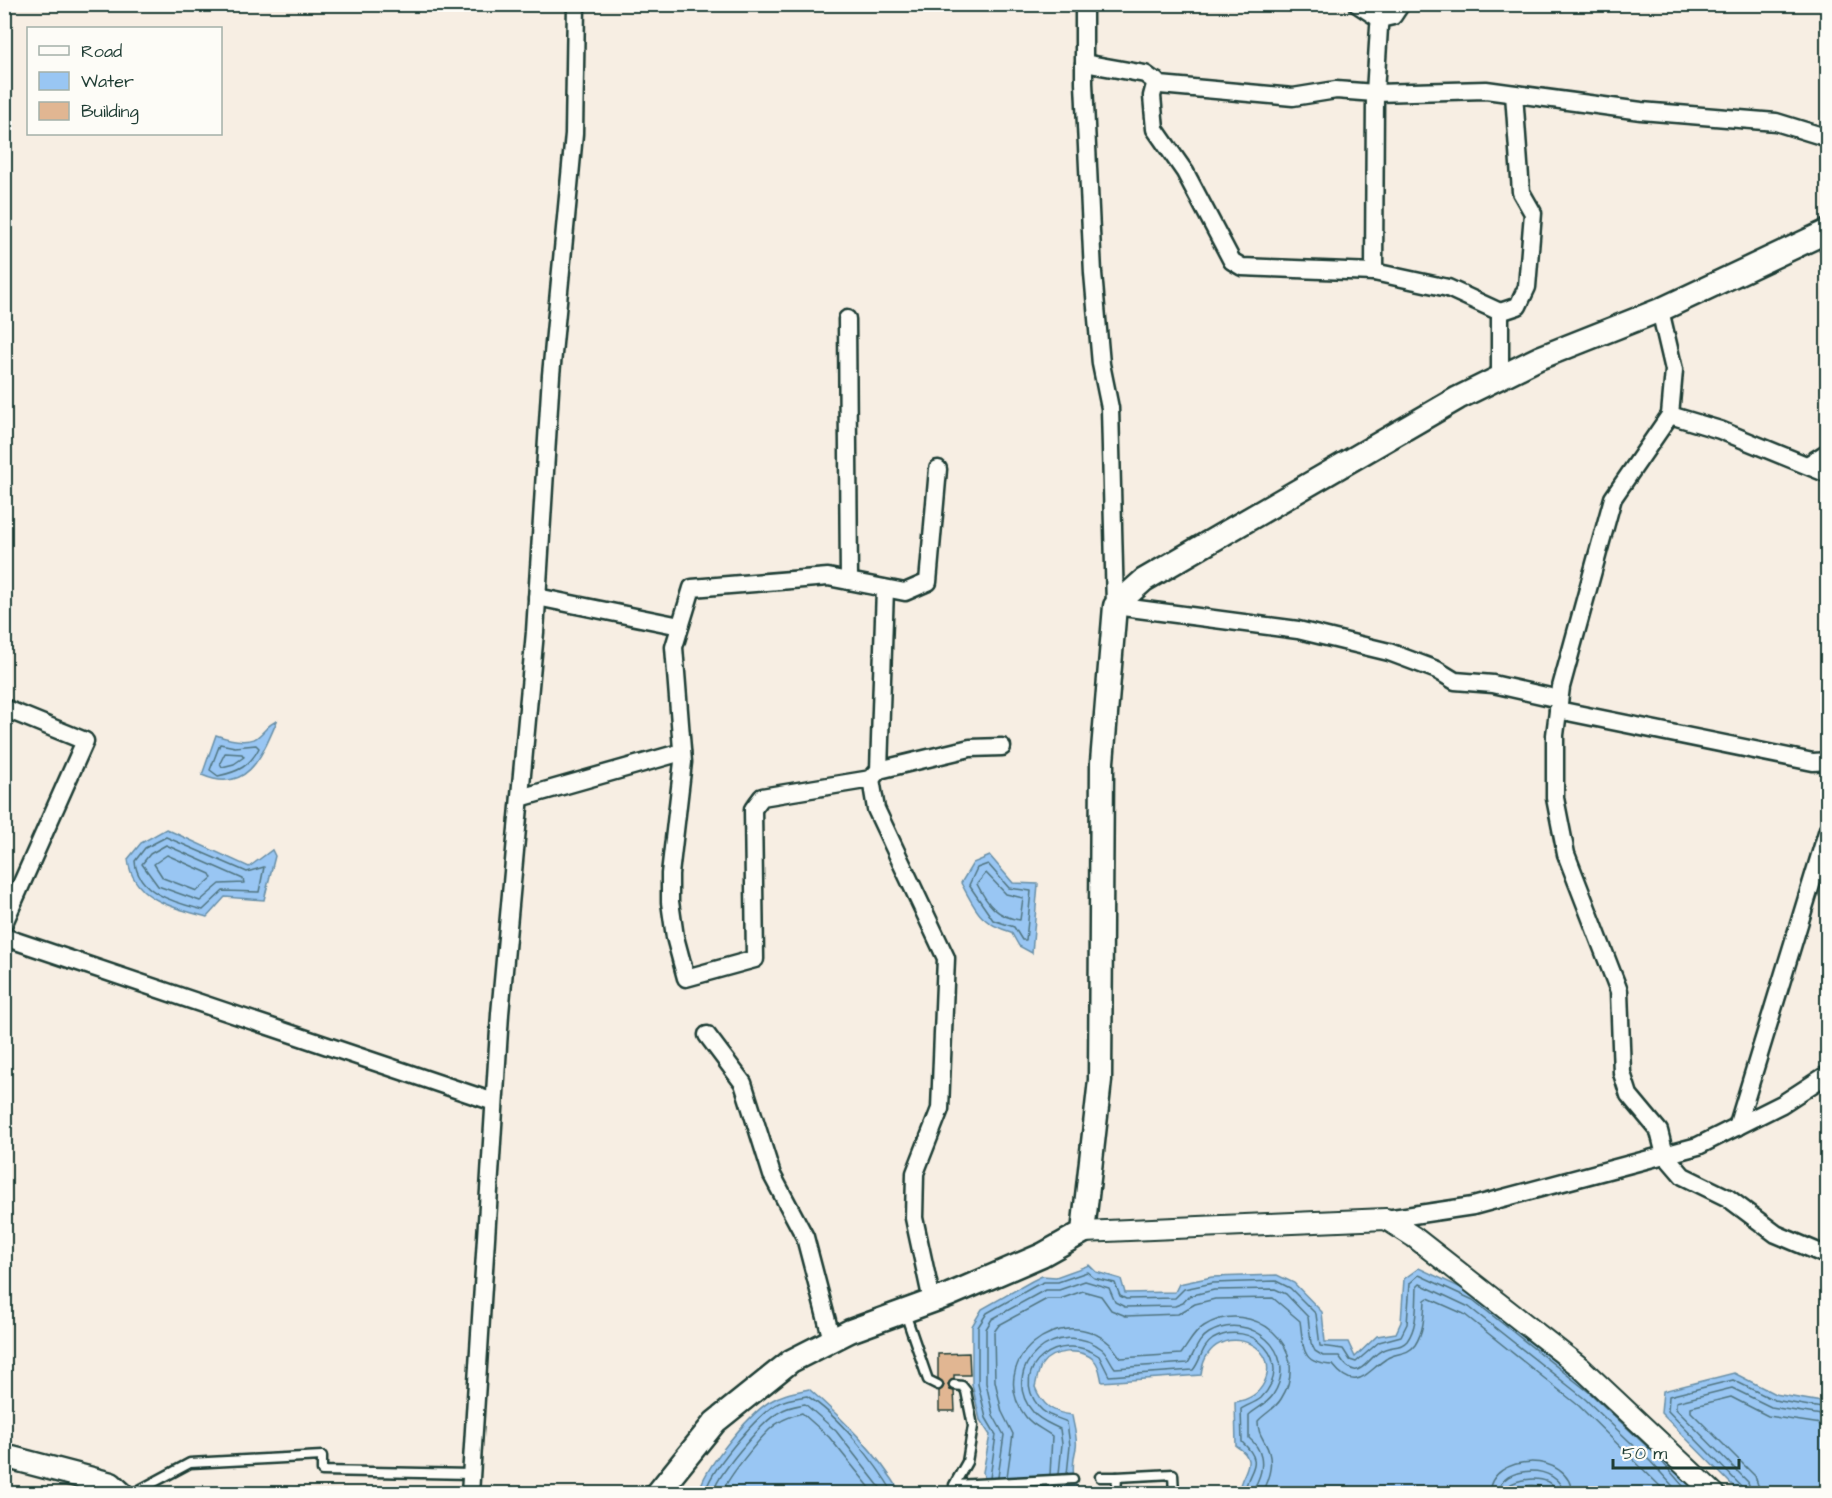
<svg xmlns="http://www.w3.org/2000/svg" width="1832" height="1498" font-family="'Architects Daughter',sans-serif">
<rect width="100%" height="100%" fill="#f7eee3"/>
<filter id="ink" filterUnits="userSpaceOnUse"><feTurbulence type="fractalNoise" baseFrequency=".0167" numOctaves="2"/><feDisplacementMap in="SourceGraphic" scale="12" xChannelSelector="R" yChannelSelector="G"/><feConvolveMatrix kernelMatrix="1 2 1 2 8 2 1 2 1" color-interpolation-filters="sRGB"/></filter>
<g filter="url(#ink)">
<g fill="#99c6f3" stroke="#688fa7" stroke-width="1.5">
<path d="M277 721C262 756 247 795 202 775L216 735C227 739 242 743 254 739 263 735 267 724 277 721Z"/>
<path d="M166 829 249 867 272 850 275 856 264 900 225 897 207 917C175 908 132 900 128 859L141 843Z"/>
<path d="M990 856 1013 883 1038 884 1032 953 1019 946 1011 932C979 923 976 910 961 883L973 863Z"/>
<path d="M1089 1265 1096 1272 1121 1279 1125 1293 1175 1292 1179 1284 1212 1277 1277 1275 1294 1283 1322 1312 1325 1342H1348L1355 1357 1377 1336 1396 1333 1401 1322 1404 1279 1419 1268 1476 1295 1594 1389 1661 1452 1698 1493H1553C1539 1482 1523 1483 1508 1494L1239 1493C1238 1474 1262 1462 1236 1446L1235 1402C1248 1400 1258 1395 1264 1383 1285 1340 1207 1317 1201 1375L1102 1382C1100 1375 1100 1366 1094 1360 1081 1348 1053 1349 1042 1364 1038 1371 1037 1379 1035 1387 1042 1405 1053 1413 1072 1415 1073 1424 1078 1439 1076 1448 1072 1465 1072 1478 1079 1493H987L983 1472 990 1435 980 1420 972 1384V1326L982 1309 1032 1281 1042 1276 1056 1277Z"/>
<path d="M1734 1373 1775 1394 1827 1403V1463L1819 1493H1740L1661 1413 1663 1391Z"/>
<path d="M809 1389C844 1420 877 1453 901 1493H699C702 1470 749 1415 769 1402 782 1394 795 1392 809 1389Z"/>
</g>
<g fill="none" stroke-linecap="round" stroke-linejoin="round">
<g stroke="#507480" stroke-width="1.5">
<path d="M220 744 235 747 256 745 259 748C250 766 238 772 218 776L210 770Z"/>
<path d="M225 753 242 754 244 757 234 764 222 767 220 763Z"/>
<path d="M166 837 247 872 264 867 259 892 223 891 203 910C178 903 137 894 135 861L145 848Z"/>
<path d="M166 845 243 879 244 883 220 884 200 901 158 886 142 864 150 854Z"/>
<path d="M167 855 210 874 212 878 197 891 163 878 154 864Z"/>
<path d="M988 864 1009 888 1031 891 1026 940H1022L1014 927 993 920 969 885 977 868Z"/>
<path d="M986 873 1006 894 1023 898 1020 920C997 917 987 904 977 884Z"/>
<path d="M1059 1474 1062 1444 1060 1429C1051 1424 1040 1421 1033 1412 996 1368 1058 1315 1102 1349 1108 1354 1110 1362 1115 1368L1188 1363C1195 1353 1197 1340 1209 1333 1249 1309 1301 1353 1273 1395 1267 1404 1257 1408 1249 1415V1438C1262 1449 1265 1464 1258 1480 1256 1486 1253 1487 1252 1494"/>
<path d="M1067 1474 1070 1446 1067 1422C1057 1417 1046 1416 1039 1407 1007 1368 1060 1329 1099 1356L1109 1376 1193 1370C1201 1361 1201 1347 1213 1339 1251 1317 1297 1362 1261 1398 1255 1403 1247 1405 1241 1409L1242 1442C1268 1466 1245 1470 1245 1494"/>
<path d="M1050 1475 1052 1436C1043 1429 1033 1426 1026 1417 983 1362 1061 1299 1110 1344 1114 1348 1117 1354 1121 1358L1181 1354C1188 1345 1193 1333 1204 1326 1252 1296 1314 1347 1281 1399 1275 1409 1265 1413 1258 1421 1258 1431 1260 1434 1265 1443 1275 1460 1270 1477 1261 1494"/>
<path d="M998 1477 1004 1435 993 1415 986 1383V1329L992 1319 1045 1290H1059L1085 1281 1109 1288 1115 1302 1125 1307 1175 1306 1183 1303 1189 1296 1214 1290 1275 1289 1286 1294 1308 1317 1311 1343 1315 1351 1323 1356H1339C1360 1389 1366 1355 1385 1349 1393 1346 1401 1348 1407 1341 1418 1326 1416 1305 1417 1287L1420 1284 1469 1307 1585 1399 1651 1462 1680 1494"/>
<path d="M1007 1477 1013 1434 1002 1412 995 1381 994 1332 999 1325 1047 1299H1060L1083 1291 1101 1296 1111 1310 1126 1316 1178 1314 1195 1304 1215 1299 1273 1298 1300 1321C1304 1348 1300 1364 1333 1365 1356 1394 1366 1372 1386 1359 1396 1352 1407 1356 1415 1345 1424 1331 1424 1317 1425 1300L1428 1298 1464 1314 1579 1406 1668 1494"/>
<path d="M990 1478 996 1435 986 1418 978 1384V1327L987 1313 1035 1286 1044 1282H1058L1087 1272 1094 1278 1115 1283 1120 1296 1126 1299 1175 1298 1184 1289 1213 1283 1276 1281 1290 1288 1316 1314 1320 1346 1343 1349 1350 1360 1356 1362 1379 1342 1401 1336 1407 1324 1410 1283 1419 1275 1473 1300 1590 1393 1657 1456 1690 1494"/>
<path d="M705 1494C708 1472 756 1417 775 1405 785 1399 795 1398 807 1396 838 1415 875 1462 894 1494"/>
<path d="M713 1494C715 1477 762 1422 778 1413 786 1407 795 1406 805 1404L836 1431 885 1494"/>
<path d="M722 1494C725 1480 758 1441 769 1430 778 1421 790 1416 802 1413L829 1437 875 1494"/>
<path d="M1489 1494C1490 1452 1571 1451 1572 1494"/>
<path d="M1498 1494C1499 1464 1561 1463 1563 1494"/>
<path d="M1505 1494 1511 1484C1524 1478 1553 1474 1556 1494"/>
<path d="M1744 1494 1742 1487 1668 1411 1669 1396 1733 1380 1774 1400 1828 1409"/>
<path d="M1752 1494 1748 1482 1676 1409V1402L1732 1388 1771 1407 1828 1416"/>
<path d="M1761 1494 1755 1476 1691 1412V1407L1731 1397 1768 1416 1828 1425"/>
</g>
</g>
<path fill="#e1b692" stroke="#1f3d34" stroke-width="1.5" d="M969 1353 970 1375H954V1379L948 1384 950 1390 954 1391 955 1411H939V1391L944 1385 938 1378V1354Z"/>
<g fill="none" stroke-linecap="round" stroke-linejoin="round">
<g stroke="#1f3d34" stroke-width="13">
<g id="service">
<path d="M905 1313 928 1380 938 1385"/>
<path d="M954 1385 962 1386 966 1391 973 1426 967 1462 954 1485 1073 1479"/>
<path d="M1100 1477H1117L1116 1494"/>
<path d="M1117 1477 1173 1474 1174 1494"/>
<path d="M132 1494 190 1463 322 1456V1471L471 1474"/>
</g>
</g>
<g stroke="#1f3d34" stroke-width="21">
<g id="minor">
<path d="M1084 4V83L1093 273 1101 364 1110 408 1115 606 1298 630 1389 652 1437 670 1455 681 1493 684 1559 699"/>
<path d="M1357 4 1380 19"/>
<path d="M1084 63 1145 74 1160 85 1293 97 1336 90 1375 93 1486 90 1641 111 1776 122 1828 138"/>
<path d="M1156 81 1152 96 1155 129 1185 172 1232 261 1242 267 1374 272 1448 288 1500 312V377"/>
<path d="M1374 272 1375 93 1379 27 1380 19 1393 16 1401 4"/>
<path d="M1660 310 1674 370 1670 415 1613 498 1561 687 1555 735V798L1566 854 1619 991 1622 1073 1629 1095 1659 1131 1665 1155 1683 1176 1728 1198 1776 1234 1828 1256"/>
<path d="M1500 312 1518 306 1527 287 1533 213 1521 192 1514 94"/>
<path d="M847 319 849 581"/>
<path d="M1670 415 1720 430 1828 474"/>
<path d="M1809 464 1828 452"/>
<path d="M885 588 879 770 871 779 762 797 753 809 755 959 686 978 675 937 670 902V874L683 762 674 647 692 588 828 577 905 592 928 582 938 469"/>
<path d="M537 597 680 626"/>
<path d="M4 708 85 741 4 923"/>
<path d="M1558 710 1813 762 1828 761"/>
<path d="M879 770 970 748 1002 747"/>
<path d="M871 779 876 809 946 958 940 1109 915 1173 914 1218 932 1301"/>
<path d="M520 798 682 752"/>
<path d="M4 937 494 1102"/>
<path d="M707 1035 743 1083 772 1175 805 1237 832 1340"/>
<path d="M1737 1127 1828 829"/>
<path d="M1386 1219 1473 1206 1698 1146 1782 1104 1828 1074"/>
<path d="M470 1494 500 1014 535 632 551 375 574 134 576 4"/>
</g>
</g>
<g stroke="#1f3d34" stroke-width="24">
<path id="tertiary" d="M1083 1232 1386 1219 1414 1237 1580 1367 1715 1494"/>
</g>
<g stroke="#1f3d34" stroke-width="27">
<g id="secondary">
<path d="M4 1456 111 1484 122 1494"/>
<path d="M657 1494 715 1422 791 1361 850 1331 949 1295 1042 1255 1083 1232 1100 1080 1102 762 1115 606 1144 580 1458 398 1539 358 1660 310 1828 231"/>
</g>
</g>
<use href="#service" stroke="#fdfcf7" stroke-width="8"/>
<use href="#minor" stroke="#fdfcf7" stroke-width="16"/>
<use href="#tertiary" stroke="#fdfcf7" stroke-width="20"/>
<use href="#secondary" stroke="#fdfcf7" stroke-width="22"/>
</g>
</g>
<rect width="1832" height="1498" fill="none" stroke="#fdfcf7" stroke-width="24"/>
<rect x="12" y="12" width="1808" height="1474" fill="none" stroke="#1f3d34" stroke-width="2" filter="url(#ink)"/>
<rect x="27" y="27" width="195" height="108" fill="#fdfcf7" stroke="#a4b0a9" stroke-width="1.5"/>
<rect x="39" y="46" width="30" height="9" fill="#fdfcf7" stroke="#a4b0a9" stroke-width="1.5"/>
<text x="81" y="57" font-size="18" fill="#1f3d34">Road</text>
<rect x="39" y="72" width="30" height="18" fill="#99c6f3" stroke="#a4b0a9" stroke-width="1.5"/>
<text x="81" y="87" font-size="18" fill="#1f3d34">Water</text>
<rect x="39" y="102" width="30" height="18" fill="#e1b692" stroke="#a4b0a9" stroke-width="1.5"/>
<text x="81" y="117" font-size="18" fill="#1f3d34">Building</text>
<path d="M1613 1459v9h126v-9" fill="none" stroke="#1f3d34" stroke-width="3"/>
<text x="1622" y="1459" font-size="18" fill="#1f3d34" stroke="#fdfcf7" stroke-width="4.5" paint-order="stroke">50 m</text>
</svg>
